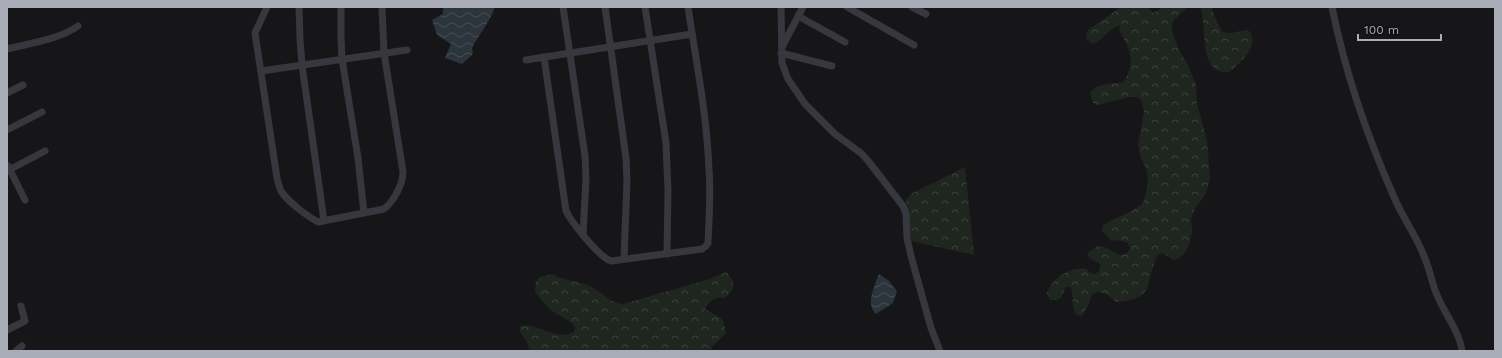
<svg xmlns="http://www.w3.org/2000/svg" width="1502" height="358" font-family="'Work Sans',sans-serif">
<defs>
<pattern id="forest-crowns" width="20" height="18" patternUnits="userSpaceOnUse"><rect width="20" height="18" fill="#1e261f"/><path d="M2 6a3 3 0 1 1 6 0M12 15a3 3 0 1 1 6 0" fill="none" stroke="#3c433d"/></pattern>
<pattern id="water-waves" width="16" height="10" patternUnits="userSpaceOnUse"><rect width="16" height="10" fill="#2c353c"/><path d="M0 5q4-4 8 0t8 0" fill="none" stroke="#485056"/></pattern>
</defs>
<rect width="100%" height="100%" fill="#161618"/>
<g fill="url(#forest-crowns)">
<path d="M1116 7H1148L1153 13 1159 10 1162 7H1187L1174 20 1172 25V32L1179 50 1189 67 1196 85 1197 104 1207 140 1210 179 1206 193 1193 212 1191 219 1192 231 1190 243 1184 254 1178 259 1173 260 1163 253 1158 255C1143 282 1159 299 1116 302 1109 295 1102 290 1092 294L1088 306 1082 316 1076 315C1071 306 1074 297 1071 287H1066L1061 298 1056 300H1050L1047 294C1051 279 1070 266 1086 269L1091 273 1096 274 1100 270V264L1089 258 1087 253C1091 250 1095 247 1099 246 1111 245 1120 264 1130 249L1128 243 1122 241 1111 240 1102 231 1103 225 1114 219 1132 211 1143 203 1148 184 1147 171 1140 156 1138 145 1144 112 1142 101 1137 97H1130L1098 105 1093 103 1090 93C1097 83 1112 84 1124 82 1136 62 1130 49 1119 30L1121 25C1109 27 1103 41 1092 44L1087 40 1086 34 1089 29 1117 10Z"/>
<path d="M1200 7H1212L1214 15 1222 32 1230 33 1248 30C1262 43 1240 64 1229 72 1197 75 1208 25 1200 7Z"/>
<path d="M965 167 974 255 911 241 906 200 911 194Z"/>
<path d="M726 272C736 281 736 291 724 298 714 297 710 301 705 309 718 318 723 313 726 333L713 346 710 351H530L526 341 520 332V326C539 322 556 342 574 332L575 327 571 322 550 310 535 292 536 281 540 277 553 274C564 281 578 281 590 286 602 292 610 303 623 304L710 279Z"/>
</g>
<g fill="url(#water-waves)">
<path d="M443 7H495C490 22 479 34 472 48L473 54 462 64 445 58 451 44 437 35 432 20 443 14Z"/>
<path d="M879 274 889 281 897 291 893 303 876 314C865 304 875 285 879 274Z"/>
</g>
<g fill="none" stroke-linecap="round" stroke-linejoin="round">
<g stroke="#37383d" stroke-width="7">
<path d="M267 7 255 33 277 178C278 182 279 187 281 191 288 202 307 216 318 222L384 209C394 201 403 184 403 172L384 53 382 7"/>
<path d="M299 7 300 39 302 65 324 221"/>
<path d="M341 7V38L342 59 358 158 364 213"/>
<path d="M563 7 585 156 586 179 583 235"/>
<path d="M605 7 626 158 627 181 624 259"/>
<path d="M645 7 666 143 668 190 667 254"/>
<path d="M781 7 782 63 788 79 805 104 835 134 862 154 869 162 903 206 906 214 907 238 911 256 931 328 940 351"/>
<path d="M847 7 914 45"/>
<path d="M912 7 926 14"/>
<path d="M1332 7C1345 72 1367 136 1394 197 1402 217 1416 235 1424 256 1429 267 1431 279 1435 290 1442 311 1459 329 1462 351"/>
<path d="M798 16 845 42"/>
<path d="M782 47 803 7"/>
<path d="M7 49C30 43 58 40 78 26"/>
<path d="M781 53 832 66"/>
<path d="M544 57 566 211C572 223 599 257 611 261L702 249 706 246 708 243C709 218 711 194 709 170 707 115 696 61 688 7"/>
<path d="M526 60 692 34"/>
<path d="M261 71 407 50"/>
<path d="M7 93 23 85"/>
<path d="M7 130 42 112"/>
<path d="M8 166 25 200"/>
<path d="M7 171 45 151"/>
<path d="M7 330 25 321 21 306"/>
<path d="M16 351 22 346"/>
</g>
</g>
<rect width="1502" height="358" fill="none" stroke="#a8adb8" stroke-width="16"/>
<path d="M1358 34v6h83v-6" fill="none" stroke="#a8adb8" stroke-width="2"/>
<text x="1364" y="34" font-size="12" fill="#a8adb8" stroke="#111113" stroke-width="3" paint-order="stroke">100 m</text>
</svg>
